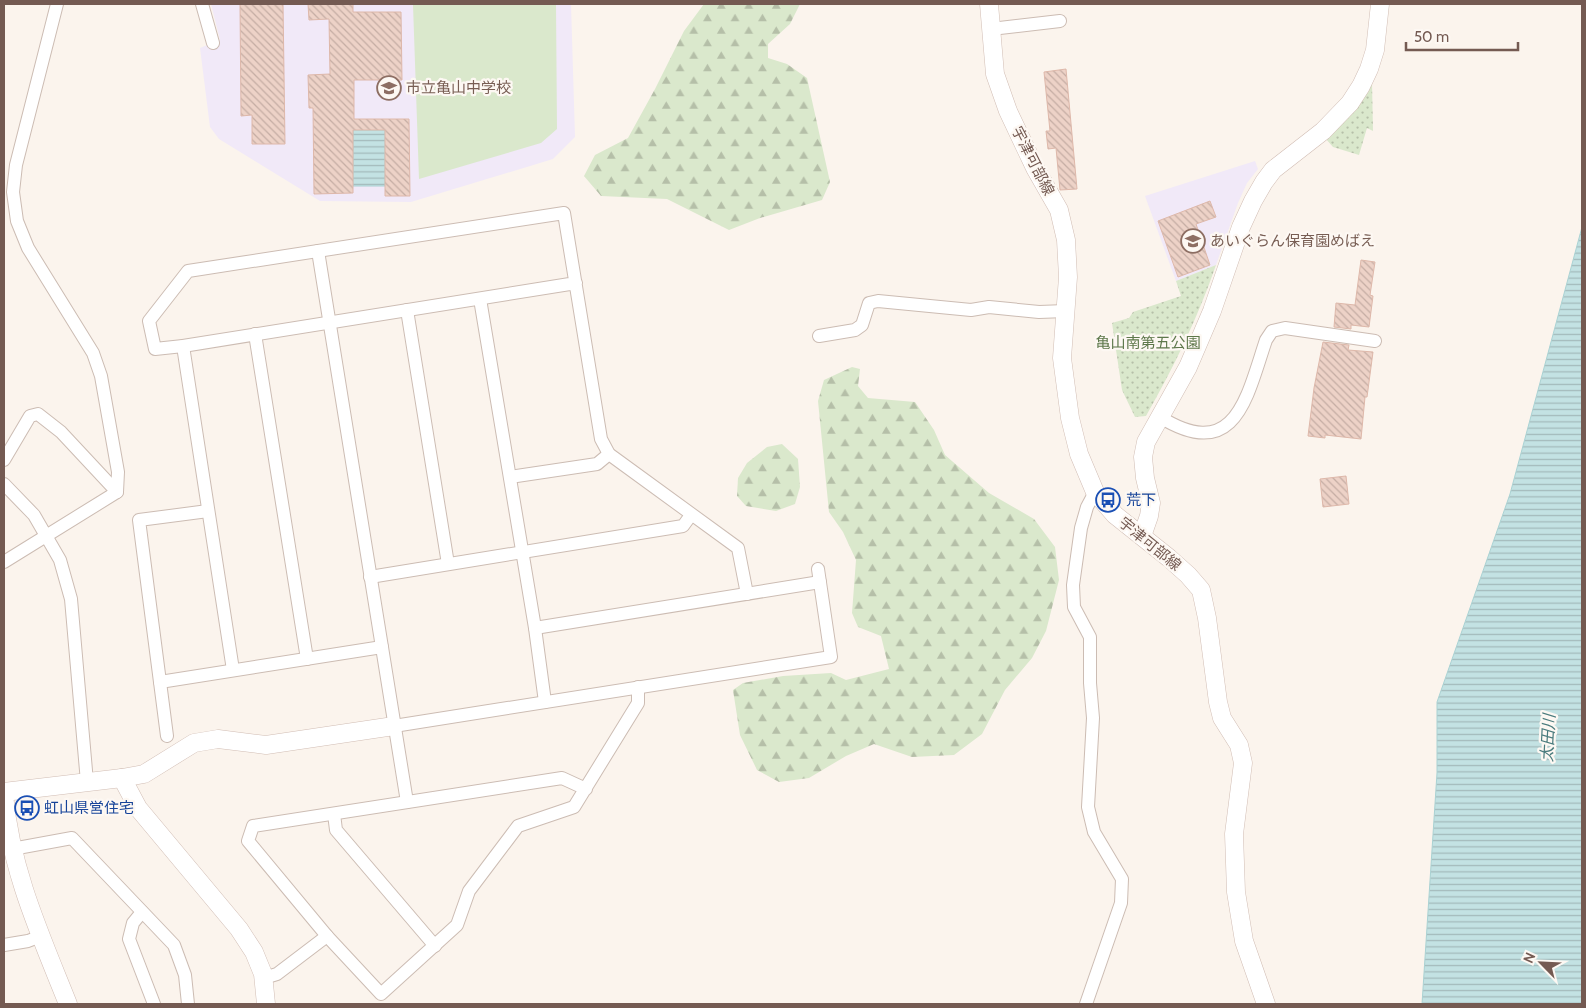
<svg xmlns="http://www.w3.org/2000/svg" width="1586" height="1008" font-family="Cabin,'Noto Sans JP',sans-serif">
<defs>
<pattern id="grass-dots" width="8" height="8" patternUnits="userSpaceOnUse" patternTransform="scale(1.25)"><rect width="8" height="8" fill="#dae8cc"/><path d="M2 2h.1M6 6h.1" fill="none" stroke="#b5bfa8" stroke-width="1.8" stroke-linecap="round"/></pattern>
<pattern id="forest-firs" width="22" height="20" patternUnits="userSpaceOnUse" patternTransform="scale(1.25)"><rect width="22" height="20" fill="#dae8cc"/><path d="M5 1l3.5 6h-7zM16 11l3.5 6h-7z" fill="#b5bfa8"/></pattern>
<pattern id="water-rules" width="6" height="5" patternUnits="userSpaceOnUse" patternTransform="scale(1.25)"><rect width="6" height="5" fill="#c3e2e3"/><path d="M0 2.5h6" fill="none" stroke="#a3babb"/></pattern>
<pattern id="building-back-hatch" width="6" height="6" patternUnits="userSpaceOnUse" patternTransform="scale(1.25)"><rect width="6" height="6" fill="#edd2c7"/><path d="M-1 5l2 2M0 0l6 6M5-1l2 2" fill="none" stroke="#c5ada4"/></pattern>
</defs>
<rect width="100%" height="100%" fill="#fbf4ed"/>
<g fill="#f1e9f8">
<path d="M211 4H571L575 137 553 159 411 202 320 201 219 139 210 127 200 48 220 40Z"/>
<path d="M1255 161 1258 169 1247 183 1238 203 1216 265 1176 281 1145 196Z"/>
</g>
<g fill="url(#grass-dots)">
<path d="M1372 82 1373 131 1367 128 1359 155 1333 147 1325 138C1347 121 1358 106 1372 82Z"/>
<path d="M1216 265C1198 317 1174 367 1146 416L1135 417 1122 390 1112 323 1129 318 1133 312 1181 296 1176 281Z"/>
</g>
<g fill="url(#forest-firs)">
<path d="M704 4H800L790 24 768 44V58L787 64 807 78 830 182 822 200 760 218 729 230 667 199 601 196 584 176 595 155 628 138 655 89 684 31Z"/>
<path d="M852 367 860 369 858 386 868 398 915 402 934 430 945 455 989 493 1034 519 1055 547 1059 580 1046 631 1032 658 1005 690 982 734 954 755 912 757 874 744 846 756 809 778 779 782 757 770 740 735 733 690 743 683 783 676 831 673 846 680 889 669 881 636 858 627 852 613 856 560 843 532 829 512 818 401 824 380Z"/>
<path d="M782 444 798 459 800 487 795 504 776 511 746 506 737 496 738 478 747 463 767 447Z"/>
</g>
<path fill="#dae8cc" d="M397 4H556L557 129 541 143 419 179 413 5Z"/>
<g fill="url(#water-rules)" stroke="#aad2d3">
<rect x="353" y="130" width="32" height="56"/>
<path d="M1582 227V1004H1422L1437 773V702L1510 494Z"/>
</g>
<g fill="url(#building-back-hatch)" stroke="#deb8aa">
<path d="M240 4H283L285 144H252V115L241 116Z"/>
<path d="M308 4H353V12H401L402 80H354V119H409L410 196H385V130H353V193L314 194 313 108H309L308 75 330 74 329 19 309 20Z"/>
<path d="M1066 69 1077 189 1060 190 1056 148 1048 149 1046 131H1050L1044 72Z"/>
<path d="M1210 201 1216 217 1196 224 1210 265 1178 277 1158 221Z"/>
<path d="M1361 260 1375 262 1370 295 1373 296 1369 327 1351 325V329L1334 327 1336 303 1355 305Z"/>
<path d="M1323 342 1349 345 1348 350 1373 352 1367 397H1365L1361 439 1325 435V438L1308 436 1314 388Z"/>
<path d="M1346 476 1349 504 1323 507 1320 479Z"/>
</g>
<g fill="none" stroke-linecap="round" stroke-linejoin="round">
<g stroke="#ccbcb3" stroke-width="14">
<g id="street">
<path d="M202 4 213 43"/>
<path d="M991 29 1060 21"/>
<path d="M318 251 407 802"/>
<path d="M576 283 183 346 155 349 149 321 188 271 564 213 601 439 609 454 738 548 747 594"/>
<path d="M480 299 535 628 545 702"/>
<path d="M407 310 448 564"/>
<path d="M255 334 307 659"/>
<path d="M819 336 855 330 862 325 869 303 878 301 971 310 989 307 1039 312 1066 311"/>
<path d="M183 346 233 670"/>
<path d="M1160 417C1236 464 1247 396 1266 340L1272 331 1285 328 1375 341"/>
<path d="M4 460 30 416 38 414 61 432 117 492"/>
<path d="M510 477 597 464 609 454"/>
<path d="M4 484 34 515 60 560 71 599 87 782"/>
<path d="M4 562 117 492 118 472 101 376 93 353 28 248 17 221 13 192 16 165 57 4"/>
<path d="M370 577 683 526 691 515"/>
<path d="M535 628 820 582"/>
<path d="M160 682 382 647"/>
<path d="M394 726 831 657 818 569"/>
<path d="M167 736 139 520 208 511"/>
<path d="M586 789 562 778 253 826 248 841 327 936 381 994 457 925 469 891 518 826 574 807 638 703V687"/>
<path d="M334 814 336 830 435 946"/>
<path d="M12 849 72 838 174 945 185 975 188 1004"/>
<path d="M142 912 133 923 129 939 154 1004"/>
<path d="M4 945 28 941 41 936"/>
<path d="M264 978 277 974 327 936"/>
<path d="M1086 1004 1121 903 1122 879 1094 832 1088 807 1093 718 1090 683V637L1074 607 1073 585 1081 528 1087 507 1095 492"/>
</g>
</g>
<g stroke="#d1bdb4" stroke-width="19">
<g id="secondary">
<path d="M989 4 995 74 1008 111 1035 168 1059 210 1066 240 1068 277 1062 358 1070 418 1079 454 1095 492 1115 515 1169 558 1188 575 1201 590 1207 618 1218 702 1222 718 1239 745 1243 763 1234 834 1236 892 1244 941 1266 1004"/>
<path d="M1142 536 1149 516 1151 503 1145 478 1143 457 1146 442 1188 367 1212 311 1241 227 1253 201 1264 182 1273 170 1323 131 1350 103 1361 86 1369 69 1375 50 1380 4"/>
<path d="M122 778 138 808 239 929 254 952 263 974 266 1004"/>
<path d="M4 792 122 778 144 774 194 743 218 739 266 745 394 726"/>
<path d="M4 795C11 871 40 934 68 1004"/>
</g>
</g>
<use href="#street" stroke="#fff" stroke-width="12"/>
<use href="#secondary" stroke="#fff" stroke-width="18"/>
</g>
<defs>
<g id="school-ring" transform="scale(1.25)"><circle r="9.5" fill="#fdf8f3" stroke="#8d6e63" stroke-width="1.5"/><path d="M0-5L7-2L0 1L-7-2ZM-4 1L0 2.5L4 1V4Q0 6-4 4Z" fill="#8d6e63"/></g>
<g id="bus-ring" transform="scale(1.25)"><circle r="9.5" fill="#fdf8f3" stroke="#1a4fb4" stroke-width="1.5"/><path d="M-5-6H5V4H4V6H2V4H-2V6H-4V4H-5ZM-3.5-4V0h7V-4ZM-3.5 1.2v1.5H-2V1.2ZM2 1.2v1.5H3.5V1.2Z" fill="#1a4fb4"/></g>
</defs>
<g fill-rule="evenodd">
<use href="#school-ring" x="389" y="88"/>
<use href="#school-ring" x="1193" y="241"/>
<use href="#bus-ring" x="1108" y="500"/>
<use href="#bus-ring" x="27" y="808"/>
</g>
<g text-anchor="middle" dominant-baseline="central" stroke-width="4.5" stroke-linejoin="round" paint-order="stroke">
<g font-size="15" fill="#785e54" stroke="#fdf8f3" text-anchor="start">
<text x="406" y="88">市立亀山中学校</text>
<text x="1210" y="241">あいぐらん保育園めばえ</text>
</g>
<g font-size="15" fill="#745a52" stroke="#fdf8f3">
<text transform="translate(1033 161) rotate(63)">宇津可部線</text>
<text transform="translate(1150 544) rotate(39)">宇津可部線</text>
</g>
<g font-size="15" fill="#5e784b" stroke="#fdf8f3">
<text x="1148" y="343">亀山南第五公園</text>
</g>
<g font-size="15" fill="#164399" stroke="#fdf8f3" text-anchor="start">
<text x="1126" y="500">荒下</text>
<text x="44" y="808">虹山県営住宅</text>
</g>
<g font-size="16" font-style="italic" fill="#4a7b7d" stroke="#fdf8f3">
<text transform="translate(1548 738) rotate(-87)">太田川</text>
</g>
</g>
<rect width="1586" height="1008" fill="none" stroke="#745a52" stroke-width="10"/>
<g transform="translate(1541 963) rotate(294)" stroke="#fdf8f3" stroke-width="4" paint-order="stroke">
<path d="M0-4L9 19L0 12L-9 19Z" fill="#745a52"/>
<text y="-8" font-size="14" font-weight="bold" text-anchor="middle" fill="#745a52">N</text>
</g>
<path d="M1406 42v8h112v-8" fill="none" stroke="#745a52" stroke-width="2.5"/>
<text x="1414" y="42" font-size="15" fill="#745a52" stroke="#fdf8f3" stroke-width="4" paint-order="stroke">50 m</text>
</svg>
